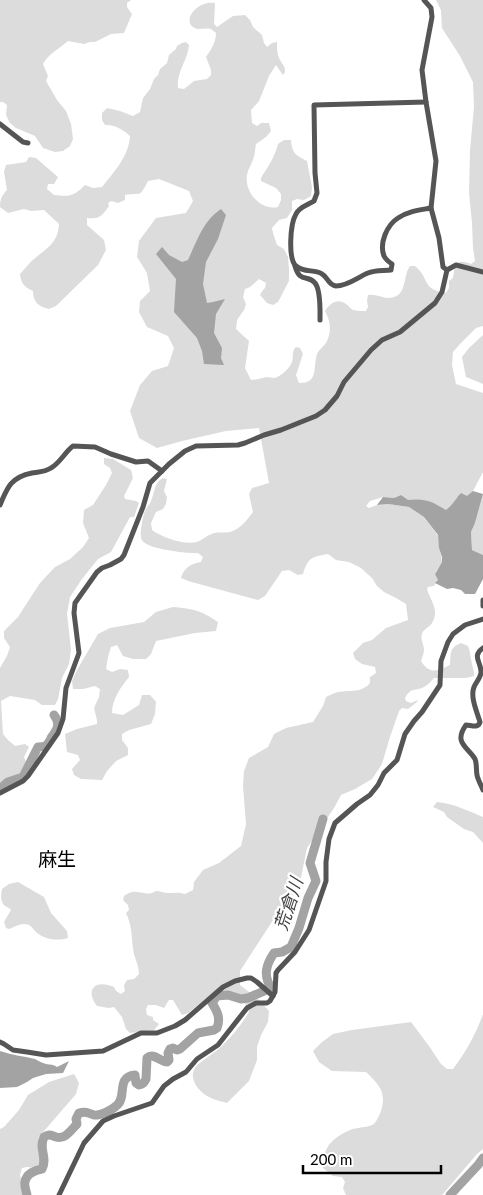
<svg xmlns="http://www.w3.org/2000/svg" width="483" height="1195" font-family="Lato,'Noto Sans JP',sans-serif">
<rect width="100%" height="100%" fill="#fff"/>
<g fill="#dcdcdc">
<path d="M0 0H131L127 3V7L132 14 124 33 111 34 95 42H90L84 44 68 41C59 49 49 53 43 64L48 76 46 81 57 100 66 111 71 124 73 139 70 146 63 151 55 152 43 148 35 136 16 128 10 123 6 115 7 105 3 102H0Z"/>
<path d="M436 0H483V326L476 328 460 344 453 352 452 365 456 384 483 393V472L473 491 467 497H457L453 505 446 511C431 501 426 498 408 501L401 495 394 498 383 497 370 501 366 506 369 508 377 505 388 504 409 507 424 517 438 536 442 562 435 573 438 580 434 586 428 587 427 589C430 600 440 610 432 623 430 627 423 629 422 634 420 640 424 644 424 650 424 653 422 658 421 661 430 675 437 671 450 665 451 653 449 648 461 643L468 646C470 651 470 654 471 659 472 666 474 669 474 676L466 678H434C431 681 428 685 424 687 414 692 412 686 405 698L406 701 411 703 418 700 417 702 408 709 402 708 399 711 390 737 382 764 372 779 355 789 341 795 334 808 307 848 299 887 275 917 240 971V985L258 999 269 1011 268 1022 261 1035 257 1047V1060L249 1081 227 1103C221 1101 214 1100 209 1097 199 1092 188 1079 195 1068 202 1059 214 1054 222 1046 232 1036 242 1024 249 1012 242 993 231 994 213 993L188 1013 182 1015 173 1000H169L164 1008 156 1005H148L146 1009 147 1015 153 1017V1020L159 1024 154 1030 130 1033 126 1029 122 1017 114 1007 109 1008 97 1006C84 989 96 979 114 987L116 991 121 994 125 991 124 985 127 980 134 979 139 974C139 967 136 961 134 954 131 939 133 927 126 913L129 910 128 905 123 900 124 896C127 894 131 891 136 892 144 892 148 896 156 891 160 891 164 893 168 893 174 893 178 892 185 894L193 890 194 882 203 870 219 863 241 846 246 824 243 786 244 771 249 758 268 747 274 734 286 728 313 722 323 706 326 697C330 695 334 693 338 692 350 690 362 693 370 683V677L376 673 375 667 362 664 355 659 353 653 363 643 372 640 386 628 408 620 406 604 396 598 384 592 377 586 372 578 361 568 349 562 336 560 328 554C312 557 308 557 303 574L298 575 289 570 282 571 265 596 258 600 188 581 181 578C184 567 191 564 201 562L203 557 198 553C188 554 152 549 145 543 143 542 141 540 141 537 140 532 143 515 145 511 147 507 150 504 151 501 155 492 154 482 163 478L167 479 164 491 167 497 166 504 163 509 156 512 151 523 152 530C163 538 184 545 197 542 203 540 207 535 214 533 219 532 224 533 230 532 239 530 248 519 253 512L249 494 252 488 269 483 259 428 226 431 182 441 157 448 139 438 130 411 140 385 152 371 168 366 174 348 168 336 147 327 139 312 140 301 150 291 147 273 137 257 139 241 156 218 186 213 193 201 189 191 159 179 148 181C139 199 141 192 125 195V200L118 203 111 201 108 203 109 206C101 217 100 219 87 218V225L104 240 106 250 98 265 56 306 49 309C39 307 33 302 33 291 24 287 21 283 20 274 25 269 29 263 34 259 47 248 58 243 59 224L44 210 31 211 24 209 8 213 0 207C0 199 2 195 7 190L4 172 6 165 26 162 29 157 36 158 58 177 54 184H48L47 189 54 195C70 197 74 196 85 185L93 188 102 187C114 172 129 156 130 136 124 130 114 124 105 125L102 120V113L107 108 120 111 133 116 140 112 143 98 150 89 154 79 158 75 160 69 167 63 169 55 176 49 177 46 182 43 186 42 189 45C188 60 176 72 178 88L184 89 194 81 207 79 211 75V70L206 57C211 50 216 42 216 33L211 29C207 28 202 29 198 29 179 25 195 0 215 3L214 24 217 27 233 16 245 15 250 20 253 27 262 35 264 43 267 47 272 43 277 42C277 49 277 54 280 60 283 65 285 66 285 72L283 75 276 65 269 76 259 101 251 110 252 123 257 126 261 123H269L271 131 266 137 256 144C255 149 255 155 253 160 251 165 248 169 247 175 244 192 261 211 278 207L281 200V194L276 188 261 181C261 176 263 175 266 170 271 162 276 153 278 144L284 140H291C292 154 296 155 307 161L312 187 311 196 304 200 297 199 292 201V210L287 218 279 220 272 228 273 233 277 245 284 249 288 257 289 270V281L278 302 273 305 267 303 260 295 263 290 265 288 266 283 259 279 250 287 245 289 243 297 246 304 244 310 237 320 236 329 249 341 245 368 251 380C257 380 261 378 267 377 269 377 272 378 275 378 281 376 290 368 292 362 294 356 291 352 296 347L300 348 303 354 296 375 299 383C319 384 313 366 317 354 319 349 325 346 327 341 332 331 330 320 325 311 330 303 338 298 346 304 350 307 350 308 353 310 357 311 362 311 366 311L368 307 367 301 368 295C376 294 382 298 389 298 408 297 402 277 410 266H415C431 280 421 289 446 293L449 288V281L453 278 455 265C460 260 465 262 471 264L475 261 473 248 472 223 469 193 470 150 474 107 473 82 460 56 442 28 441 10Z"/>
<path d="M483 335V384L466 377 462 357 469 348Z"/>
<path d="M104 458 113 459 131 470 133 478 124 496 125 499 136 501 139 503 134 517H130L111 552 98 559 82 579 70 597 67 614 71 650 69 664 62 678 58 699 55 705H42L35 700 10 696 1 701 3 734 8 740 15 746 25 744 29 747 24 757 27 765 19 775 8 779 0 786V668L7 656 10 647 4 638V631L18 617 40 583 55 567 70 559 83 547 89 538 83 523 84 510 93 505 106 485 112 473 110 468 104 464Z"/>
<path d="M483 494V555L472 550 471 532 475 523Z"/>
<path d="M173 607C194 609 200 610 218 622L216 631 195 633 156 641 151 654 146 659H133L123 656 117 645 111 647 108 657 106 669 112 672 120 669 128 670 129 677C121 687 112 699 112 713L123 715 139 705 142 695H150L156 702 155 714 151 724 129 730 122 734V740L128 748V755L116 761 107 771 102 780 81 779 74 775 72 769 80 760 78 755 67 752 65 734 77 729 97 724V720L94 708 99 697 100 689 95 686 83 689H73L72 681 77 670 98 634 110 628 144 622 156 612Z"/>
<path d="M437 802C452 803 469 811 483 817V843L473 832 464 829 447 817 444 812 433 807Z"/>
<path d="M18 882 44 897 51 913 67 931 68 938C58 941 46 940 37 933 33 929 31 924 24 924 19 924 14 927 9 929L6 928 4 922 11 910C10 908 7 907 5 906 0 902 1 895 2 889L9 884Z"/>
<path d="M483 1014V1149L477 1154 442 1195H346L343 1188 345 1182 342 1177 333 1176 323 1168C324 1163 323 1157 325 1153 328 1142 340 1134 350 1130 357 1127 365 1128 372 1125 376 1123 377 1119 379 1116 388 1095 381 1086 366 1072L332 1071 319 1062 313 1051 322 1042 333 1034 352 1030 411 1022 429 1046 441 1064 447 1069H453C466 1052 476 1034 483 1014Z"/>
<path d="M74 1074 79 1083 76 1094 38 1138 41 1163 35 1168 27 1167 22 1168 20 1175 24 1195H0V1129L4 1127 19 1110 28 1095 49 1082Z"/>
</g>
<g fill="#a3a3a3">
<path d="M221 209 226 215 218 239 206 262 203 284 207 303 213 302 225 299 216 314 214 333 222 348 221 358 224 365 204 364 202 351 197 338 174 312 176 279 156 254 162 247 169 255 182 262 188 260C197 241 203 221 221 209Z"/>
<path d="M473 491 483 494 475 523 471 532 472 550 483 555V579L475 594H465L461 590 453 588 447 589 435 583 438 580 435 574 442 562V557L439 548 438 535 424 517 409 507 388 504 377 505 383 497 394 498 401 495 408 500C426 498 431 501 446 510 453 505 455 499 461 493L467 496Z"/>
<path d="M0 1051C11 1055 23 1056 35 1059 39 1061 42 1063 46 1064 50 1065 53 1064 57 1067L69 1061 63 1073 46 1074 33 1078 27 1082 17 1087 0 1088Z"/>
</g>
<g fill="none" stroke-linecap="round" stroke-linejoin="round">
<g stroke="#a3a3a3" stroke-width="9">
<path d="M0 789 8 782 23 777 38 747C41 747 44 747 47 745 47 745 51 739 51 738 57 730 61 724 54 715"/>
<path d="M27 1195C26 1191 24 1185 25 1182 26 1174 35 1170 42 1169 48 1157 38 1149 44 1137 49 1134 50 1135 56 1137 65 1140 71 1130 77 1124L76 1119 79 1113C87 1111 87 1113 94 1115 100 1116 112 1110 116 1106 128 1098 115 1077 135 1075L136 1083 139 1085C143 1084 144 1083 146 1079L147 1058C154 1052 160 1062 167 1062L169 1060 168 1053 170 1049 173 1048 177 1050 180 1049 198 1033 214 1030 217 1028C221 1018 217 1011 212 1003L217 996 228 995 241 999 248 998 271 988C263 975 266 965 274 953L282 952 291 947 299 928 308 898 316 881 310 863 323 819"/>
<path d="M450 1195 478 1165 483 1158"/>
</g>
<g stroke="#555" stroke-width="5">
<path d="M426 102 314 105 315 173 317 193 314 201C308 205 299 207 296 214 290 224 288 259 296 266 304 273 315 269 322 274 328 277 328 285 336 286 348 286 358 277 368 273 375 270 384 271 391 270L392 264C389 262 386 260 384 256 379 243 387 225 398 218 408 211 420 210 431 208"/>
<path d="M0 124 23 142 28 143"/>
<path d="M295 266C300 284 308 274 315 283 321 290 320 311 320 320"/>
<path d="M447 270 456 265 483 272"/>
<path d="M0 505C7 488 11 477 32 473 38 472 45 472 51 468 60 463 65 452 73 446L95 447 111 454 136 462 148 461 162 471"/>
<path d="M483 600V606"/>
<path d="M483 648C471 656 482 663 481 673 480 679 476 682 474 687 470 697 477 712 480 722 478 729 471 725 466 725 453 743 468 747 475 759 477 764 476 770 477 775 478 780 481 785 483 790"/>
<path d="M0 793 23 781 28 776 58 733 63 719 66 688 79 653 74 613 75 603 97 572 102 568 110 565 121 559 124 555 143 507 150 483 169 464 185 451 196 446 238 445 245 443 264 435 281 430 316 416 325 410 337 396 344 382 371 350 382 340 400 332 435 303 442 292 447 270 443 267 439 238 431 208 436 161 426 102 422 70 432 17 431 8 424 0"/>
<path d="M0 1042 4 1044 13 1050 27 1052 46 1055 103 1051 141 1033H157L175 1026 185 1020 223 987 235 981 247 978H251L257 982 273 996"/>
<path d="M59 1195 84 1143 97 1128 103 1121 114 1116 152 1103 164 1086 173 1079 186 1072 197 1059 218 1045 247 1008 256 1003H267L270 1001 275 992 276 973 278 970 295 952 309 930 326 881V862L329 839 335 823 357 804 370 795 378 785 384 773 397 760 405 734 414 721 422 712 440 685 441 661 448 642 453 634 465 625 483 619"/>
</g>
</g>
<g text-anchor="middle" dominant-baseline="central" stroke-width="4.5" stroke-linejoin="round" paint-order="stroke">
<g font-size="18" font-style="italic" fill="#444" stroke="#fff">
<text transform="translate(288 904) rotate(-72)">荒倉川</text>
</g>
<g font-size="19" fill="#000" stroke="#fff">
<text x="57" y="858">麻生</text>
</g>
</g>
<path d="M303 1165v8h138v-8" fill="none" stroke="#000000" stroke-width="2.5"/>
<text x="310" y="1165" font-size="15" fill="#000000" stroke="#ffffff" stroke-width="4" paint-order="stroke">200 m</text>
</svg>
